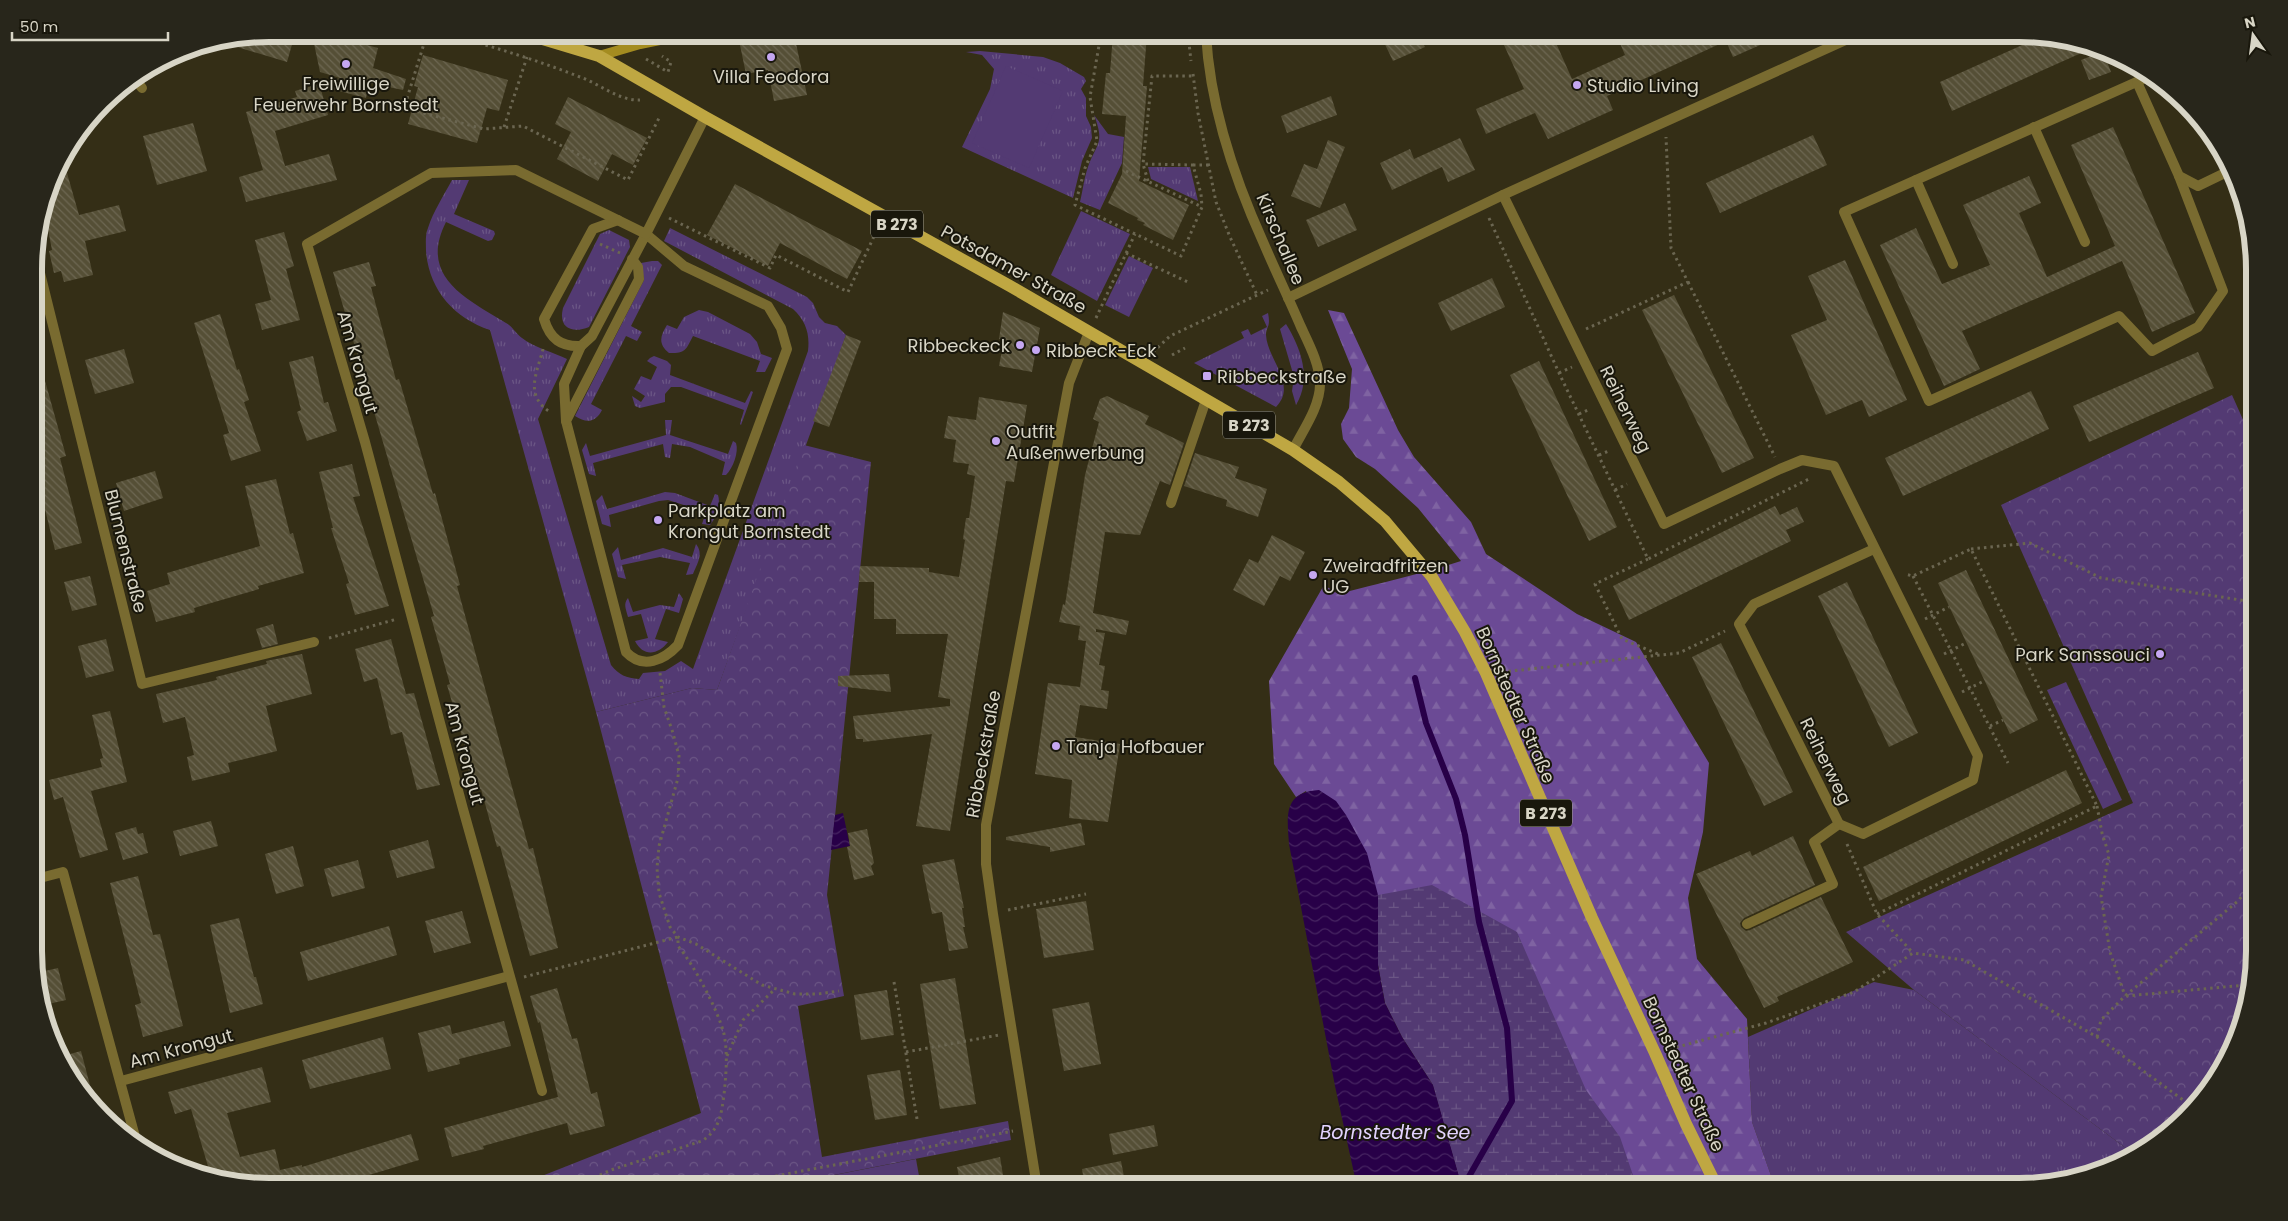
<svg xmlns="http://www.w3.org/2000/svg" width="2288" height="1221" font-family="Poppins,sans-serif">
<defs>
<pattern id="grass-tufts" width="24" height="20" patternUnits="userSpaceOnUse" patternTransform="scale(1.25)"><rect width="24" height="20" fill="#533a73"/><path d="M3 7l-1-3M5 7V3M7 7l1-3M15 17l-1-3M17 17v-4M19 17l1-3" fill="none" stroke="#6b5685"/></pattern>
<pattern id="forest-firs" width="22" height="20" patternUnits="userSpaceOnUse" patternTransform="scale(1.25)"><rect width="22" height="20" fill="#6b4a95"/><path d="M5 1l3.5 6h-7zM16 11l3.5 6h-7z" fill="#7f63a2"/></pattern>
<pattern id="wetland-marsh" width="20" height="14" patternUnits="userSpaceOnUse" patternTransform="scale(1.25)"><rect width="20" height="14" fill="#533a73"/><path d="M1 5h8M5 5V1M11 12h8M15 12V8" fill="none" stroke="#6b5685"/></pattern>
<pattern id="park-crowns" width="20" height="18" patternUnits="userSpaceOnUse" patternTransform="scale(1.25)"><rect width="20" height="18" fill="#533a73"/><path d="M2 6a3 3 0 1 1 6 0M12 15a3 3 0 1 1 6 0" fill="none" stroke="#6b5685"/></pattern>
<pattern id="water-waves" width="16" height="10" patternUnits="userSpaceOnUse" patternTransform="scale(1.25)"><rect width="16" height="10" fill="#280048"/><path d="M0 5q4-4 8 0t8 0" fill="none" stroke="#462461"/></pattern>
<pattern id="building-back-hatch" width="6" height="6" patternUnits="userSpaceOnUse" patternTransform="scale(1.25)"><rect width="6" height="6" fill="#554f36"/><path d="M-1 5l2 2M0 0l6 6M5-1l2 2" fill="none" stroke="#6d6752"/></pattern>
</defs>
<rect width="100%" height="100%" fill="#342e16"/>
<g fill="url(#grass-tufts)">
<path d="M980 51 1043 57 1060 63 1084 77 1086 81 1081 89 1086 98V116L1091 127 1092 138 1082 161 1073 198 962 147 990 89 994 69 982 55 966 52Z"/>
<path d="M1094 115 1108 134 1124 137 1122 163 1100 210 1080 202C1083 190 1084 178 1088 167 1097 142 1105 144 1094 115Z"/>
<path d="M1148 167H1190L1198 201 1151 179Z"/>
<path d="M452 180H469L454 214 494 231 495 234 492 240 488 241 446 222C418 277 467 299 506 323 513 327 516 334 522 338 533 347 555 353 567 359L538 419 611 665C619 675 626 678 639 679L643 673 665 671 681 661 693 669 808 351C810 334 806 321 793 309L664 241 670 228 807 297 813 303 819 317 825 323 837 326 846 335 717 690 692 688 596 712 490 330C454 318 429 290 426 251 426 244 425 235 428 228 433 212 444 195 452 180Z"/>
<path d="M1081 211 1130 234 1097 301 1051 275Z"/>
<path d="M609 230 629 240 630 247 589 327C572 334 558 328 563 308L600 234Z"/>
<path d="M1129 256 1153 268 1129 317 1105 305Z"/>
<path d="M652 261H658L662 265 631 326 642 332 637 341 626 336 591 404 602 410C596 422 587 424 575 416L644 280 641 263Z"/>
<path d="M699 310 708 312 750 334 757 342 761 354 772 358 765 372H756L760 361 693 336C686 349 686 354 669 353 658 344 660 336 667 325L677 329 684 317Z"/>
<path d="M1268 313C1271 328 1266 326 1266 335 1267 359 1298 385 1276 407L1194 363 1244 338 1241 332 1248 329 1251 335 1267 327 1262 316Z"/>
<path d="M1286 324C1301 348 1312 379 1296 405L1292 391 1294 377 1280 329Z"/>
<path d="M654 356 667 361 671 365 670 375 745 403 751 391 753 392 741 425 740 424 744 410 681 387H671L665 394V402L640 408 635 406 632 396 641 402 645 396 634 389 641 376 651 380 657 367 647 361 650 358Z"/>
<path d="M665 420H672L670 435 728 454 733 441 736 443C739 452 733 468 726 475H722L725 462 690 447 672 444 670 458 665 457 663 444 593 463 596 476 589 474 582 450 586 443 590 456 659 437 666 435Z"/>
<path d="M665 492 675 493 710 506 715 494 718 495C721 504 716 518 710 525L702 524 706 512 668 500 659 501 609 515 611 527 602 524 596 501 602 495 607 509Z"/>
<path d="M696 544C704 554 697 564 693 574L686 575 690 563 660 557 622 565 626 579 618 577 612 554 618 547 621 560 663 548 692 557Z"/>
<path d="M679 593 683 599 679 613 666 609 655 639 668 642C658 655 643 657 635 641L648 638 641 614 628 617C626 609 623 604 628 598L633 612 660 605 674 607Z"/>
<path d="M1874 982 1914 990 2135 1155 2094 1175 2033 1187H1775L1752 1122 1748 1037Z"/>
</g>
<path fill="url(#forest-firs)" d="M1328 310 1344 313 1398 430 1414 457 1471 522 1486 554 1577 614 1636 642 1709 763 1703 832 1688 898 1697 959 1747 1019 1752 1122 1775 1187H1462L1433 1085 1306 791 1296 797 1274 764 1269 681 1324 585 1338 594C1380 583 1421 574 1461 561L1418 508 1375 469 1356 457 1343 439 1341 424 1349 408 1352 369Z"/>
<path fill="url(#wetland-marsh)" d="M1432 885 1517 932 1586 1090 1620 1137 1637 1187H1462L1433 1085 1402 1037 1385 1003 1378 965V895Z"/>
<g fill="url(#park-crowns)">
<path d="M2232 395 2253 442 2254 952 2230 1056 2196 1107 2149 1148 2135 1155 1914 990 1846 932 2133 803 2001 505Z"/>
<path d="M804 445 871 462 827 895 844 996 798 1006 822 1157 1008 1121 1011 1140 773 1187H514L701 1113 596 712 692 688 717 690Z"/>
<path d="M2066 682 2122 800 2103 809 2047 690Z"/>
</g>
<g fill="#533a73">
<path d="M1006 66 1063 91 1029 168 972 143Z"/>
<path d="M916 1159 921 1187H773Z"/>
</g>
<g fill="url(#water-waves)">
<path d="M1319 790 1336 801 1346 815 1367 853 1378 895V965L1385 1003 1402 1037 1433 1085 1462 1187H1357L1335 1086 1289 844C1287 816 1283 792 1319 790Z"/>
<path d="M843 813 850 846 831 850 835 815Z"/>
</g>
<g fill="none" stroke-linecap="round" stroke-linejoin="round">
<path stroke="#280048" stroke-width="6" d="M1415 678 1426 723 1456 799 1465 835 1479 922 1507 1028 1512 1101 1463 1187"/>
</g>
<g fill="url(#building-back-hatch)">
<path d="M270 34H295L287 62 224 43Z"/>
<path d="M312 34H325L378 48 373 68 406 79 403 90 369 83 366 98 320 86 328 115 275 131 285 166 329 154 337 180 246 202 239 177 263 170 246 112 297 97 295 91 340 78 320 72Z"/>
<path d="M794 34 807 95 774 101 768 70 746 74 740 45Z"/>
<path d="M1113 34H1147L1143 86H1147L1139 181 1189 205 1173 240 1143 225 1145 223 1137 220 1138 218 1108 203 1122 174 1126 116 1102 114 1106 73H1110Z"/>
<path d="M1380 34H1418L1425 47 1393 61Z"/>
<path d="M1499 34H1552L1572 79 1625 55 1616 34H1785L1733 57 1726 41 1607 96 1613 110 1548 139 1535 113 1486 134 1476 109 1524 89Z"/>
<path d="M2038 38 2088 50 1952 111 1940 82Z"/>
<path d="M2099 53 2104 54 2111 72 2089 80 2081 60Z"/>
<path d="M423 55 508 80 499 111 487 108 477 143 408 124 418 87 414 86Z"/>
<path d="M1331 96 1337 115 1287 133 1281 116Z"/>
<path d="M568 97 647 138 633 165 612 154 598 181 557 159 571 132 555 124Z"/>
<path d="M193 123 207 171 157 185 143 136Z"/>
<path d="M2113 127 2195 313 2152 332 2122 261 1962 331 1980 369 1944 386 1880 245 1916 228 1942 284 1990 265 1963 205 2029 176 2041 203 2019 213 2047 277 2115 246 2071 145Z"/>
<path d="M1813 135 1827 165 1720 213 1706 183Z"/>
<path d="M1460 138 1475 170 1448 182 1442 167 1392 190 1380 163 1410 149 1414 159Z"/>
<path d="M1328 140 1345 147 1320 208 1291 196 1304 164 1317 169Z"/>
<path d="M63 159 79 215 119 205 126 231 85 241 93 275 64 282 61 271 54 273 49 251 52 250 45 214 58 165Z"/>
<path d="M735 184 862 251 847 279 780 243 768 266 707 235Z"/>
<path d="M1345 203 1357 230 1318 247 1306 220Z"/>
<path d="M284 232 294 266 286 269 300 320 262 330 255 304 271 300 255 240Z"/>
<path d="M1845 260 1907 400 1869 417 1862 400 1826 415 1791 335 1827 320 1808 276Z"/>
<path d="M369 262 376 286 371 287 396 380 399 379 433 494 435 493 460 585 457 586 529 849 533 848 558 948 530 956 500 846 497 847 481 789 474 791 463 748 465 747 447 685 450 684 431 617 434 616 333 272Z"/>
<path d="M1492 278 1505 307 1451 331 1438 303Z"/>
<path d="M1674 295 1754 458 1722 473 1642 310Z"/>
<path d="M1003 312 1040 328 1032 372 999 366 1004 340 999 339Z"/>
<path d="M220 314 237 370 239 369 249 400 244 402 261 451 231 461 223 435 229 433 194 323Z"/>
<path d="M846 335 861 341 829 427 813 421Z"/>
<path d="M124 349 134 383 95 394 85 360Z"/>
<path d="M2198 352 2214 388 2089 442 2073 406Z"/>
<path d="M313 356 324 403 328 402 337 431 307 441 297 412 301 410 289 362Z"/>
<path d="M1539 361 1617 527 1589 541 1510 375Z"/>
<path d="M40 363 66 456 60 458 82 543 55 550 43 501 35 503V474L39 472 35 457V364Z"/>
<path d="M2031 391 2049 429 1903 496 1885 458Z"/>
<path d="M1107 396 1149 416 1145 424 1184 443 1170 485 1160 481 1140 535 1105 532 1093 613 1129 621 1126 635 1096 629V632L1105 633 1099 665 1105 666 1101 690 1109 691 1107 709 1080 705 1075 737 1120 744 1108 822 1069 818 1072 780 1035 774 1048 683 1080 687 1086 641 1078 640 1080 626 1059 622 1063 604 1065 605 1085 475 1099 422 1093 419 1100 399Z"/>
<path d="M979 397 1027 405 1014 482 1006 481 950 831 916 826 932 734 863 742V739H856L853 716 950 706V699L938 697 948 634H896V619H874V582H859L860 566 929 568V572L959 577 965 540 963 539 966 518H969L975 476 967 474 969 464 953 462 956 440 944 438 948 416 976 420Z"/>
<path d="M1195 453 1239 467 1235 478 1267 489 1258 517 1226 506 1227 500 1184 486Z"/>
<path d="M352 464 360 496 353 497 389 606 355 615 346 584 349 583 331 528H333L319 472Z"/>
<path d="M155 471 163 498 124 511 116 483Z"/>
<path d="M276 479 290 534 293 533 304 573 258 586 259 589 194 608 195 612 156 622 147 591 170 584 167 573 260 546 245 486Z"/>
<path d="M1775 506 1780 515 1797 507 1804 522 1786 530 1791 541 1629 620 1613 586Z"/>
<path d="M1272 535 1305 552 1290 581 1280 576 1264 606 1233 590 1249 559 1258 563Z"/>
<path d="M1966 570 2038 720 2010 734 1938 583Z"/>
<path d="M90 576 97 605 72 611 64 582Z"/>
<path d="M1847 582 1918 733 1889 747 1818 596Z"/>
<path d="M273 624 278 644 262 648 256 629Z"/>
<path d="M106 639 114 671 86 678 78 646Z"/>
<path d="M391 639 406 694 414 693 440 785 417 790 402 732 391 735 377 678 364 682 355 649Z"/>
<path d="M1721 643 1793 792 1764 806 1692 657Z"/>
<path d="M302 654 312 694 266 706 277 751 228 763 230 772 192 781 187 757 194 755 185 717 163 723 156 694 217 680 216 677 267 664 266 661Z"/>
<path d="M889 674 891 692 838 686V676Z"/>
<path d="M110 711 127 782 91 791 108 850 80 858 63 797 54 800 49 780 102 767 100 759 103 758 92 715Z"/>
<path d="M2066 770 2082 803 1879 901 1863 867Z"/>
<path d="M211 821 218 846 180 856 173 831Z"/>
<path d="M1081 823 1085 845 1050 852V847L1006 840V837Z"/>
<path d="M136 827 138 834 143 833 148 853 123 860 115 833Z"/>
<path d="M867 829 874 863 871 866 874 875 854 880 847 847 850 846 848 833Z"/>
<path d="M1793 836 1815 885 1744 918 1740 923 1741 927 1746 931 1750 930 1821 897 1853 962 1777 997 1779 1001 1764 1008 1696 874 1750 851 1752 856Z"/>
<path d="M428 840 435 868 397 878 389 851Z"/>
<path d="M293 846 304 886 276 894 265 854Z"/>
<path d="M954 859 964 908H962L965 927H963L968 948 949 951 942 912 932 914 922 865Z"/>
<path d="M358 860 365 888 332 897 324 869Z"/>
<path d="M138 876 153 935 160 934 183 1026 143 1037 135 1005 141 1003 110 883Z"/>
<path d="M1086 901 1094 950 1044 958 1036 909Z"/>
<path d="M462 911 471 943 434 953 425 921Z"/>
<path d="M239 918 254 977H256L263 1004 230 1013 210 925Z"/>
<path d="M389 926 397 955 308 981 300 952Z"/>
<path d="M58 968 66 1000 44 1005 36 982V973Z"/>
<path d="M955 978 976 1104 940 1109 920 984Z"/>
<path d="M557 988 572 1039 577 1038 591 1094 597 1092 605 1126 570 1135 567 1123 483 1146 484 1149 452 1157 444 1128 558 1097 540 1022 538 1023 530 996Z"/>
<path d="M887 990 894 1035 861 1040 854 995Z"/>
<path d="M1089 1002 1101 1064 1064 1071 1052 1009Z"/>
<path d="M504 1021 511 1046 459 1059 460 1064 428 1072 418 1033 450 1025 452 1034Z"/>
<path d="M383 1037 391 1069 310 1089 302 1060Z"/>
<path d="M81 1051 96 1108 74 1083 63 1056Z"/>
<path d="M262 1067 271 1102 227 1113 240 1157 275 1149 280 1170 302 1165V1167L411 1134 419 1160 369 1175 370 1178 337 1187H270L210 1173 191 1109 175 1114 168 1092Z"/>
<path d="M900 1070 907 1115 875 1120 867 1075Z"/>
<path d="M1154 1125 1158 1146 1113 1155 1109 1134Z"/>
<path d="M1000 1157 1005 1187H961L957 1167Z"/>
<path d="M1121 1161 1126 1187H1085L1082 1169Z"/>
</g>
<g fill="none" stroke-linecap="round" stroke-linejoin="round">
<g stroke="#6b6651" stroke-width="3" stroke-dasharray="2.5 4" stroke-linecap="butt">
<path d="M427 34 404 108 484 129 523 126 628 180 660 116"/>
<path d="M448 34C493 47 537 60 580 77 600 84 619 101 640 100"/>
<path d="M1101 34 1090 97 1097 141 1085 168 1075 205 1181 256 1202 207 1201 194 1193 165 1143 164"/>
<path d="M1188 34 1191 61"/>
<path d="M604 35V34"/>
<path d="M1143 40 1189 43"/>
<path d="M646 59 668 72 671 62 662 56"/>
<path d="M1193 74 1198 113 1216 202 1230 237 1257 295"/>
<path d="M504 127 527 57"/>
<path d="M1193 165H1209"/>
<path d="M1126 171 1202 207"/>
<path d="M1148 181 1143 164 1152 76H1193"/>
<path d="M669 218 770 268 776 255 848 292 877 230"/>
<path d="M1489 218 1559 373 1648 559 1811 478"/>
<path d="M600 244 620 253"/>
<path d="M1126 253 1190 283"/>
<path d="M1688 282 1775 457"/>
<path d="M1096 318 1135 234"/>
<path d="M1586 329 1688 282 1671 248 1666 137"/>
<path d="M543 349C537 373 524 395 550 412"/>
<path d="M1153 352 1170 336 1268 290"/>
<path d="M1172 355 1185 348"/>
<path d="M1559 373 1572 367"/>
<path d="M1579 414 1590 409"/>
<path d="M1599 455 1611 450"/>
<path d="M1615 490 1627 484"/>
<path d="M1971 549 2030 543 2101 578 2253 602"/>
<path d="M1648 559 1595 584 1622 639 1658 654"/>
<path d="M1913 576 2008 763"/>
<path d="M1925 619 1949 607"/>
<path d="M329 638 397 619"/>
<path d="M1944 654 1966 643"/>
<path d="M1502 672 1679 653 1725 631"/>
<path d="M660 673 664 707 673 733 679 756 678 778 659 846 657 868 659 893 670 927 678 937 696 944 762 985 795 994H818L839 991"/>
<path d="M1962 692 1984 681"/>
<path d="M1990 726 2003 720"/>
<path d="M2097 806 2102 833 2109 855 2101 896 2110 952 2125 996"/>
<path d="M1847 844 1877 914 1913 953"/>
<path d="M1008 910 1086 894"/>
<path d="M1877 914 2097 806 1971 549 1913 576 1905 574"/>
<path d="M524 977 678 937V946C694 965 718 1010 724 1034 728 1054 726 1075 724 1095 721 1115 720 1129 702 1141L611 1170 574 1187"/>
<path d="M894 982 917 1119"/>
<path d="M2126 996 2246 985"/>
<path d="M2097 1037 2101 1020 2125 996 2238 901 2254 881"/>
<path d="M1670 1049 1766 1023 1854 992 1913 953 1964 960 2097 1037 2194 1108"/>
<path d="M906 1052 999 1035"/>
<path d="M727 1056 743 1020 774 990"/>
<path d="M718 1187 1013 1131"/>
</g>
<g stroke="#796b30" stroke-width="10">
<path d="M2150 76 1844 212 1929 401 2119 316 2152 351 2198 327 2223 291 2179 176"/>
<path d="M135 79 142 88"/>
<path d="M2137 82 2179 176 2198 186 2227 172"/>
<path d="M2034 127 2085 242"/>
<path d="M1916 180 1953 264"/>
<path d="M618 220 593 229 544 319C550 339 561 347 581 346L592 336 646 234 684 266 768 306 781 328 787 349 678 645C664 660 643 670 626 652L566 421 639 279 638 267 632 259"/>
<path d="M566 421 564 384 581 346"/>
<path d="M1171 503 1206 400"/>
<path d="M1747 924 1833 884 1814 842 1839 824"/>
</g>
<g stroke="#796b30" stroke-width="10">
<path d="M1206 34C1210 107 1234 178 1264 244 1276 272 1289 299 1301 327 1309 344 1320 365 1320 384 1320 407 1303 430 1293 450"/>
<path d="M1503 195 1664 524 1780 469 1802 460 1834 466 1978 756 1973 780 1863 834 1839 824 1739 624 1754 604 1874 549"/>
<path d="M35 253 142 684 314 642"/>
<path d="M1288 298 1503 195 1859 34"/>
<path d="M36 879 63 872 137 1144"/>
<path d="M121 1081 509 976"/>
<path d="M542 1091 463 809 365 442 307 244 431 173 516 170 646 234 705 117"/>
<path d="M1037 1187 993 914 986 864V825L1069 383 1089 332"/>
</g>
<path stroke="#a48c20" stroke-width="10" d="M599 56 640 44 689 34"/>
<path stroke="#bfa742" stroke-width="12" d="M526 34 599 56 705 117 1010 286 1293 450 1339 482 1385 521 1432 577 1465 632 1486 673 1592 918 1655 1053 1686 1124 1717 1187"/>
</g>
<g fill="#c5a7f1" stroke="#19170c" stroke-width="2">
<circle cx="771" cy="57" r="5"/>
<circle cx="346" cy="64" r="5"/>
<circle cx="1577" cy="85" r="5"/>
<circle cx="1020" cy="345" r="5"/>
<circle cx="1036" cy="350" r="5"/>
<rect x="1202" y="371" width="10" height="10" rx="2.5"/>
<circle cx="996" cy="441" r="5"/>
<circle cx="658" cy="520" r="5"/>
<circle cx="1313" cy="575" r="5"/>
<circle cx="2160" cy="654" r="5"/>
<circle cx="1056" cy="746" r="5"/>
</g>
<g text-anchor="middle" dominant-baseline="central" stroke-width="4" stroke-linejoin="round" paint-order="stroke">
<g fill="#19170c" stroke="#9f9c8e" stroke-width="1">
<rect x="871" y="210.5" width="52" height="27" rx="4"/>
<rect x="1223" y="411.5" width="52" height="27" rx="4"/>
<rect x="1520" y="799.5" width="52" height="27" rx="4"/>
</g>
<g font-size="16" font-weight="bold" fill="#d8d5c6">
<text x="897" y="224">B 273</text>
<text x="1249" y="425">B 273</text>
<text x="1546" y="813">B 273</text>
</g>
<g font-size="18" fill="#d8d5c6" stroke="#19170c" text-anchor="start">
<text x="771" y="76" text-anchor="middle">Villa Feodora</text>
<text x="346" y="83" text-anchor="middle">Freiwillige<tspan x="346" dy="21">Feuerwehr Bornstedt</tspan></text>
<text x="1587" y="85">Studio Living</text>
<text x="1010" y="345" text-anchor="end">Ribbeckeck</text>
<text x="1046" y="350">Ribbeck-Eck</text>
<text x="1217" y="376">Ribbeckstraße</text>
<text x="1006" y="431">Outfit<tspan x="1006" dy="21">Außenwerbung</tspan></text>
<text x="668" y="510">Parkplatz am<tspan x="668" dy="21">Krongut Bornstedt</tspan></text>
<text x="1323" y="565">Zweiradfritzen<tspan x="1323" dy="21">UG</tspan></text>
<text x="2150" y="654" text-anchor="end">Park Sanssouci</text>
<text x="1066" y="746">Tanja Hofbauer</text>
</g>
<g font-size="18" fill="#d8d5c6" stroke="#19170c">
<text transform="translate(1281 239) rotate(67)">Kirschallee</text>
<text transform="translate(1014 269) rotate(29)">Potsdamer Straße</text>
<text transform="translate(358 362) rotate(74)">Am Krongut</text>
<text transform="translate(1626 409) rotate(64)">Reiherweg</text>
<text transform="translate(126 551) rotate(76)">Blumenstraße</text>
<text transform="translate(1516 705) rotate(66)">Bornstedter Straße</text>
<text transform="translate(465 753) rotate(75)">Am Krongut</text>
<text transform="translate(983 754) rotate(-80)">Ribbeckstraße</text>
<text transform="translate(1826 761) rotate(64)">Reiherweg</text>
<text transform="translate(181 1048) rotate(-15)">Am Krongut</text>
<text transform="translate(1684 1074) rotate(65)">Bornstedter Straße</text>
</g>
<g font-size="19" font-style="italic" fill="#e3d3fe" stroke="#19170c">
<text x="1395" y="1132">Bornstedter See</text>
</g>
</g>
<path d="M0 0H2288V1221H0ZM269 42H2019A227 227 0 0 1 2246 269V951A227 227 0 0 1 2019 1178H269A227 227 0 0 1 42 951V269A227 227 0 0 1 269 42Z" fill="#28261b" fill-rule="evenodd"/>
<path fill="none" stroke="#d8d5c6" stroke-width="6" d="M269 42H2019A227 227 0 0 1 2246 269V951A227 227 0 0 1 2019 1178H269A227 227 0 0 1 42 951V269A227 227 0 0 1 269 42Z"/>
<g transform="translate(2253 35) rotate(346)" stroke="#19170c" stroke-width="4" paint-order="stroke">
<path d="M0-4L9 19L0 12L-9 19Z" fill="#d8d5c6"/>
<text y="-8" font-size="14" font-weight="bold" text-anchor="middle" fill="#d8d5c6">N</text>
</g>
<path d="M12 32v8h156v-8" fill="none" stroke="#d8d5c6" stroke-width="2.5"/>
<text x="20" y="32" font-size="15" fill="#d8d5c6" stroke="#19170c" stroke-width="4" paint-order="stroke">50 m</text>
</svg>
